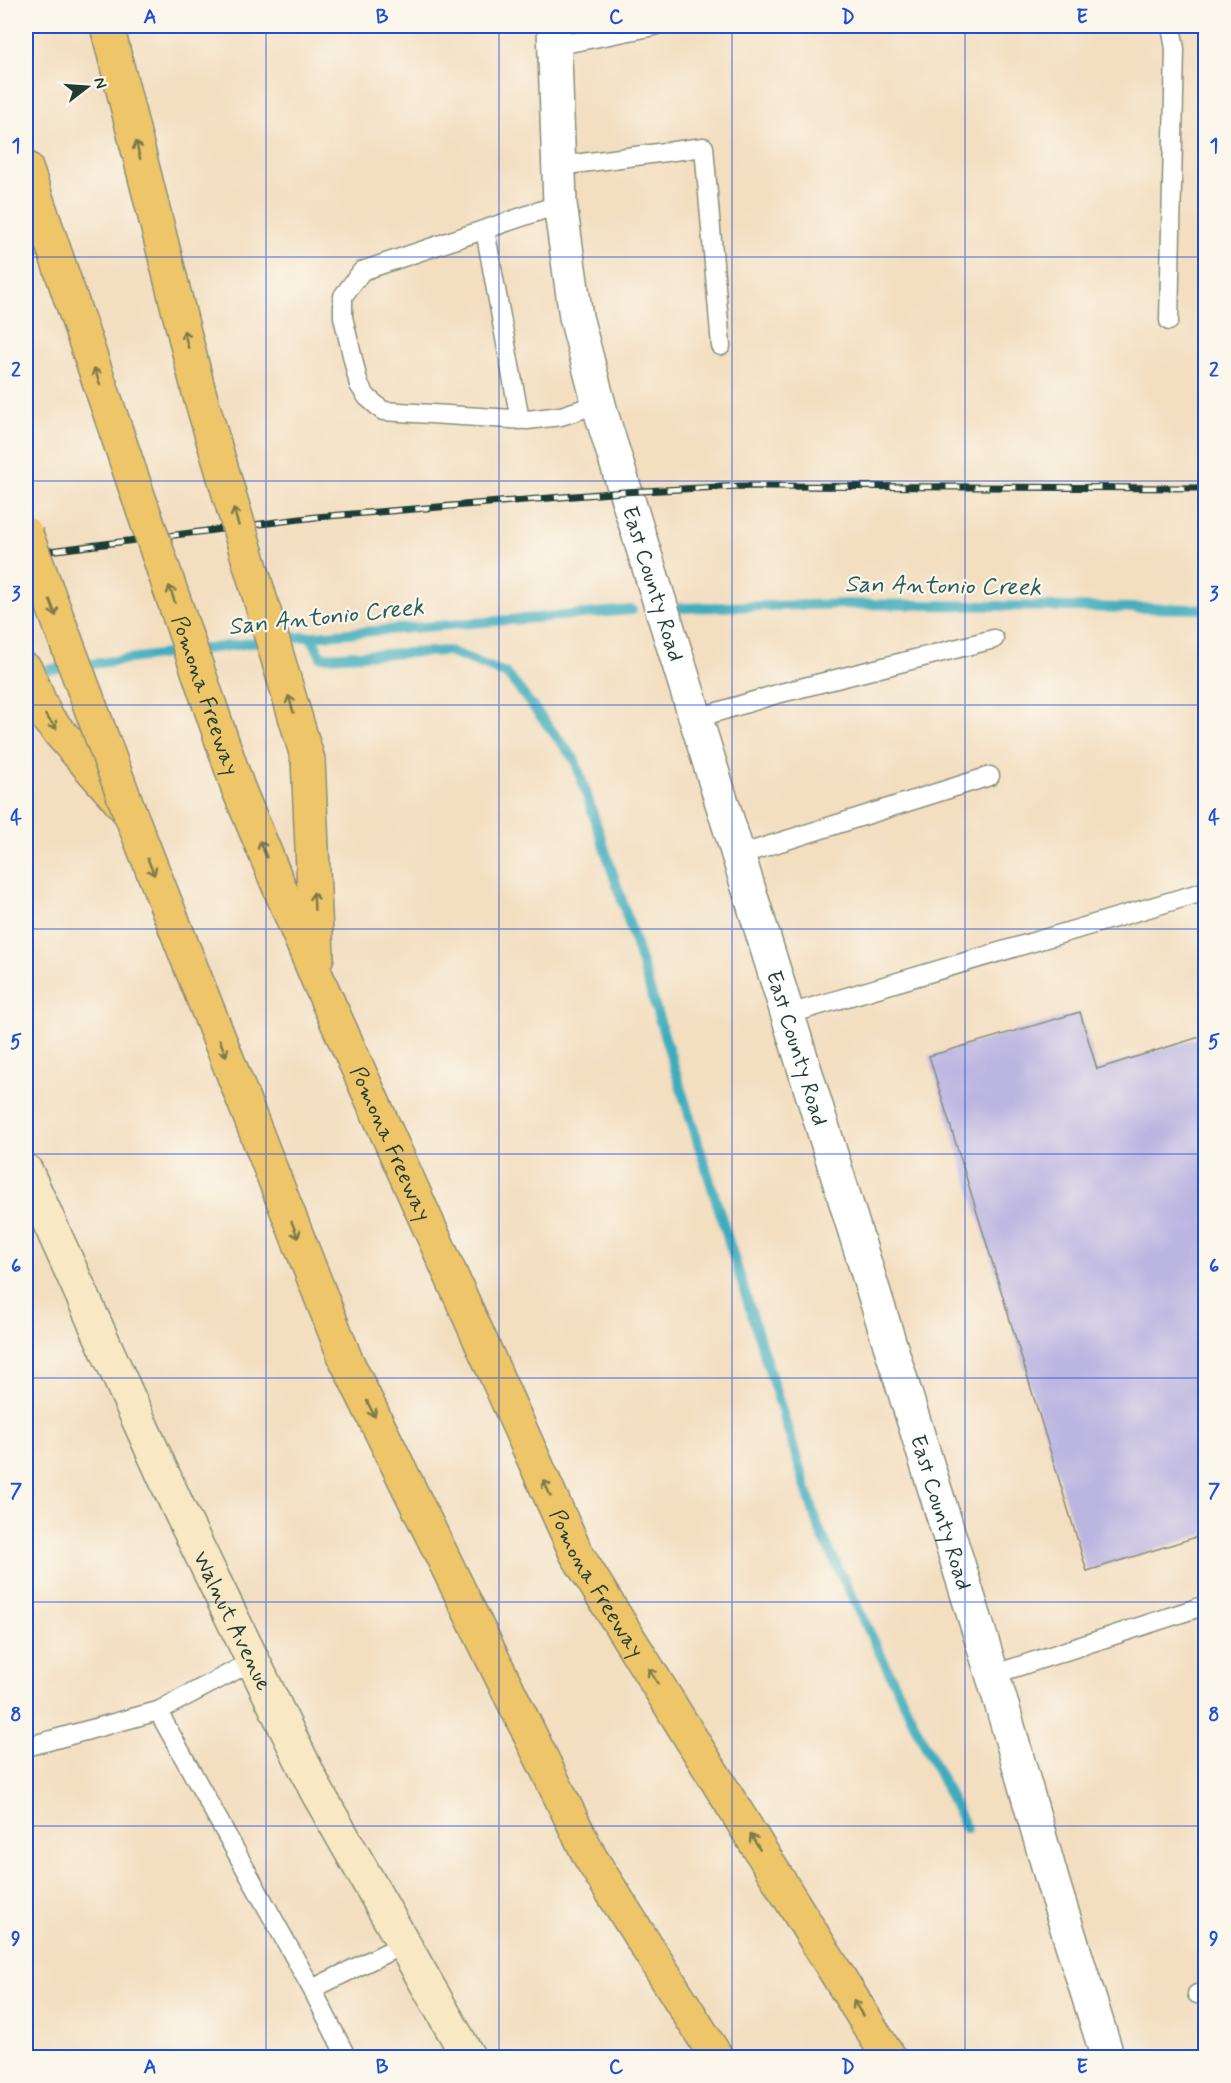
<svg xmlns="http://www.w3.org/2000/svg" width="1231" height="2083" viewBox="0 0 1231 2083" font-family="Mynerve,sans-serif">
<rect width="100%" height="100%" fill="#fbf7ec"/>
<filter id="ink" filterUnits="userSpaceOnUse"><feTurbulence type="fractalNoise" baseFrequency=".0167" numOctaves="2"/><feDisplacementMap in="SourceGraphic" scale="12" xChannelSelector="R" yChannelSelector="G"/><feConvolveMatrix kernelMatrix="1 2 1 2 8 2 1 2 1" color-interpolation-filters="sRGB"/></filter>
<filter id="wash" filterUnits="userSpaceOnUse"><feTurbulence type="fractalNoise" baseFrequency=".008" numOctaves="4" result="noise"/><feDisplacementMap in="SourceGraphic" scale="24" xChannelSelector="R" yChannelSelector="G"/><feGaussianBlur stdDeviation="1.35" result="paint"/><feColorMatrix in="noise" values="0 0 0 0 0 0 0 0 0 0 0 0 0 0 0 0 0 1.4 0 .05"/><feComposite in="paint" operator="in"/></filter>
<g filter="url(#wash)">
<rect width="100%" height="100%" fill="#f3dec0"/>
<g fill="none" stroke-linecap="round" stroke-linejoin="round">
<path stroke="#3eacbc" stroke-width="10" d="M680,608L848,604L1206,609
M311,636L321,657L449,651L507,674L575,760L625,910L819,1529L966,1829
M30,672L289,638L632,610"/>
</g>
<g id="blocks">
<path fill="#bbb5e1" d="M1080,1012L1097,1069L1206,1035V1534L1087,1571L929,1056Z"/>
</g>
</g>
<g filter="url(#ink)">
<use href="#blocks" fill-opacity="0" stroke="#898e7a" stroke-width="1.5"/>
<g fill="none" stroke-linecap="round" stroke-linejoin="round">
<defs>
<path id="lane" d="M554,46L655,26
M559,166L704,147L721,346
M560,204L362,271L343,296V317L359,385L367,397L383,411L527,420L561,416L598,404
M485,230L520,420
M1169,321L1175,49L1171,26
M694,719L777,694L994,639
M736,856L990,776
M786,1015L1206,891
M992,1675L1206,1605
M158,1711L253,1661
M26,1747L158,1711L312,1989L404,1944
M312,1989L347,2058
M1197,1994L1206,1992"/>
<g id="street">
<path id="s1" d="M554,26L560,204L576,317L602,416L1003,1709L1055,1890L1108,2058"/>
</g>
<g id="secondary">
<path id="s2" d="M26,1171L177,1505L316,1790L469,2058"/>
</g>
<g id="highway">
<path d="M107,26L200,396"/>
<path d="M26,168L116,431"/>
<path d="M26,670L46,717L130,813L346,1360L590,1857L717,2058"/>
<path d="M308,760L317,957"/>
<path id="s3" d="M238,788L318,980L576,1553L889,2058"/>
</g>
</defs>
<use href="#lane" stroke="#898e7a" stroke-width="21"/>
<use href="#street" stroke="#898e7a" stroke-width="36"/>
<use href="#secondary" stroke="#898e7a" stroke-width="36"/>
<use href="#highway" stroke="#898e7a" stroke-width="36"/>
<use href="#lane" stroke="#fff" stroke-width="18"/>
<use href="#street" stroke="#fff" stroke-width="33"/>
<use href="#secondary" stroke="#f8e8c3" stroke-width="33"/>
<use href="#highway" stroke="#eec569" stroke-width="33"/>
<defs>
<path id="rail" d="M26,554L316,517L623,492L740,486L1206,488"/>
</defs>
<use href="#rail" stroke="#1f3d34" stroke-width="7"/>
<use href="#rail" stroke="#fbf7ec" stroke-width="4.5" stroke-dasharray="14" stroke-linecap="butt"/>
<defs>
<g id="highway-bridge">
<path d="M200,396L308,760"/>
<path id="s4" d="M116,431L238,788"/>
<path d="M26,534L130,813"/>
</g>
</defs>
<use href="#highway-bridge" stroke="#898e7a" stroke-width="36" stroke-linecap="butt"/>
<use href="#highway-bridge" stroke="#eec569" stroke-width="33"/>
</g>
<defs><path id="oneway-shaft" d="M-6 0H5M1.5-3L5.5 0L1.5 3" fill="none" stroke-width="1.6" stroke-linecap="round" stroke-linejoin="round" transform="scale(1.5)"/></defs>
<g stroke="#7c7a4c">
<use href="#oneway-shaft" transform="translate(138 150) rotate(-104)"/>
<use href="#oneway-shaft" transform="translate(186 339) rotate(-104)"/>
<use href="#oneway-shaft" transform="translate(97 376) rotate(-109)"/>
<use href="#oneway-shaft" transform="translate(236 517) rotate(-107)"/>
<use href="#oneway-shaft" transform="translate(172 594) rotate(-109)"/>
<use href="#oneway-shaft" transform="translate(53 608) rotate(69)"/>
<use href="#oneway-shaft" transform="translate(291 704) rotate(-107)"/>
<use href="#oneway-shaft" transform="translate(51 722) rotate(51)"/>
<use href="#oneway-shaft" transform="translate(263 849) rotate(-113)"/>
<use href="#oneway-shaft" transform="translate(151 867) rotate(68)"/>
<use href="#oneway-shaft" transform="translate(314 901) rotate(-93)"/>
<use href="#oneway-shaft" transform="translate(223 1048) rotate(68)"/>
<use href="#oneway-shaft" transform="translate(295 1230) rotate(68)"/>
<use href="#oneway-shaft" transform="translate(371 1409) rotate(64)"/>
<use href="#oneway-shaft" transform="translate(547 1488) rotate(-114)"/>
<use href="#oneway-shaft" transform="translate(653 1676) rotate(-122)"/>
<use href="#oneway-shaft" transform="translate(755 1842) rotate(-122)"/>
<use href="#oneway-shaft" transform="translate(858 2008) rotate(-122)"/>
</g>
</g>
<path fill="none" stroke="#1d4ed8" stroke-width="1.5" stroke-opacity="0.55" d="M266,26V2058M499,26V2058M732,26V2058M965,26V2058M26,257H1206M26,481H1206M26,705H1206M26,929H1206M26,1154H1206M26,1378H1206M26,1602H1206M26,1826H1206"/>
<g text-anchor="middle" stroke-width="4.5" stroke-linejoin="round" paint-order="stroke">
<g font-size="22" fill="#1f3d34" stroke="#fbf7ec">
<text dy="8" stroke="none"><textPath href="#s1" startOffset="570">East County Road</textPath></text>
<text dy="8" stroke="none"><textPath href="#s4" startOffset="279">Pomona Freeway</textPath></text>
<text dy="8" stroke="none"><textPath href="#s1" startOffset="1056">East County Road</textPath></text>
<text dy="8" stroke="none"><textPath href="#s3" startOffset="387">Pomona Freeway</textPath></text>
<text dy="8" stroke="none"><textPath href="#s1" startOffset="1542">East County Road</textPath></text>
<text dy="8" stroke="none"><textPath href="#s3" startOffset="873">Pomona Freeway</textPath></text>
<text dy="8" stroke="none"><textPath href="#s2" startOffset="495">Walnut Avenue</textPath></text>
</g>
<g font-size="24" font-style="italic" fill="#285e5d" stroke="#fbf7ec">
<text transform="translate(943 585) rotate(1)" y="8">San Antonio Creek</text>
<text transform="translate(326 616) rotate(-6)" y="8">San Antonio Creek</text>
</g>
</g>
<rect width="1231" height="2083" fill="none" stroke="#fbf7ec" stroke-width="66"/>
<g transform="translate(87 87) rotate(73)" stroke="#fbf7ec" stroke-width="4.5" paint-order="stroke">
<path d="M0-4.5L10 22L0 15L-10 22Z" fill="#1f3d34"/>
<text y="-9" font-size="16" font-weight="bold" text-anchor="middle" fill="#1f3d34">N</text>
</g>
<rect x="33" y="33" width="1165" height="2017" fill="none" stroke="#1d4ed8" stroke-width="2"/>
<g font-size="20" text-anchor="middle" font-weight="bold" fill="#1d4ed8">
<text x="150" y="23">A</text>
<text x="382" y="23">B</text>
<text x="616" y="23">C</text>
<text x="848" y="23">D</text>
<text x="1082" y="23">E</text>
<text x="16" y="152">1</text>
<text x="1214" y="152">1</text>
<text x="16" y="376">2</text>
<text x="1214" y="376">2</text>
<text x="16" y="600">3</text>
<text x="1214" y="600">3</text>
<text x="16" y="824">4</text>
<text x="1214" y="824">4</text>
<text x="16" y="1048">5</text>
<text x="1214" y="1048">5</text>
<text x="16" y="1272">6</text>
<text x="1214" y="1272">6</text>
<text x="16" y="1497">7</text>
<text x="1214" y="1497">7</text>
<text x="16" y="1721">8</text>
<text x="1214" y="1721">8</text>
<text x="16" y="1945">9</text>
<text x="1214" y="1945">9</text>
<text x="150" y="2073">A</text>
<text x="382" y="2073">B</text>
<text x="616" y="2073">C</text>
<text x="848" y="2073">D</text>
<text x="1082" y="2073">E</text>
</g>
</svg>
